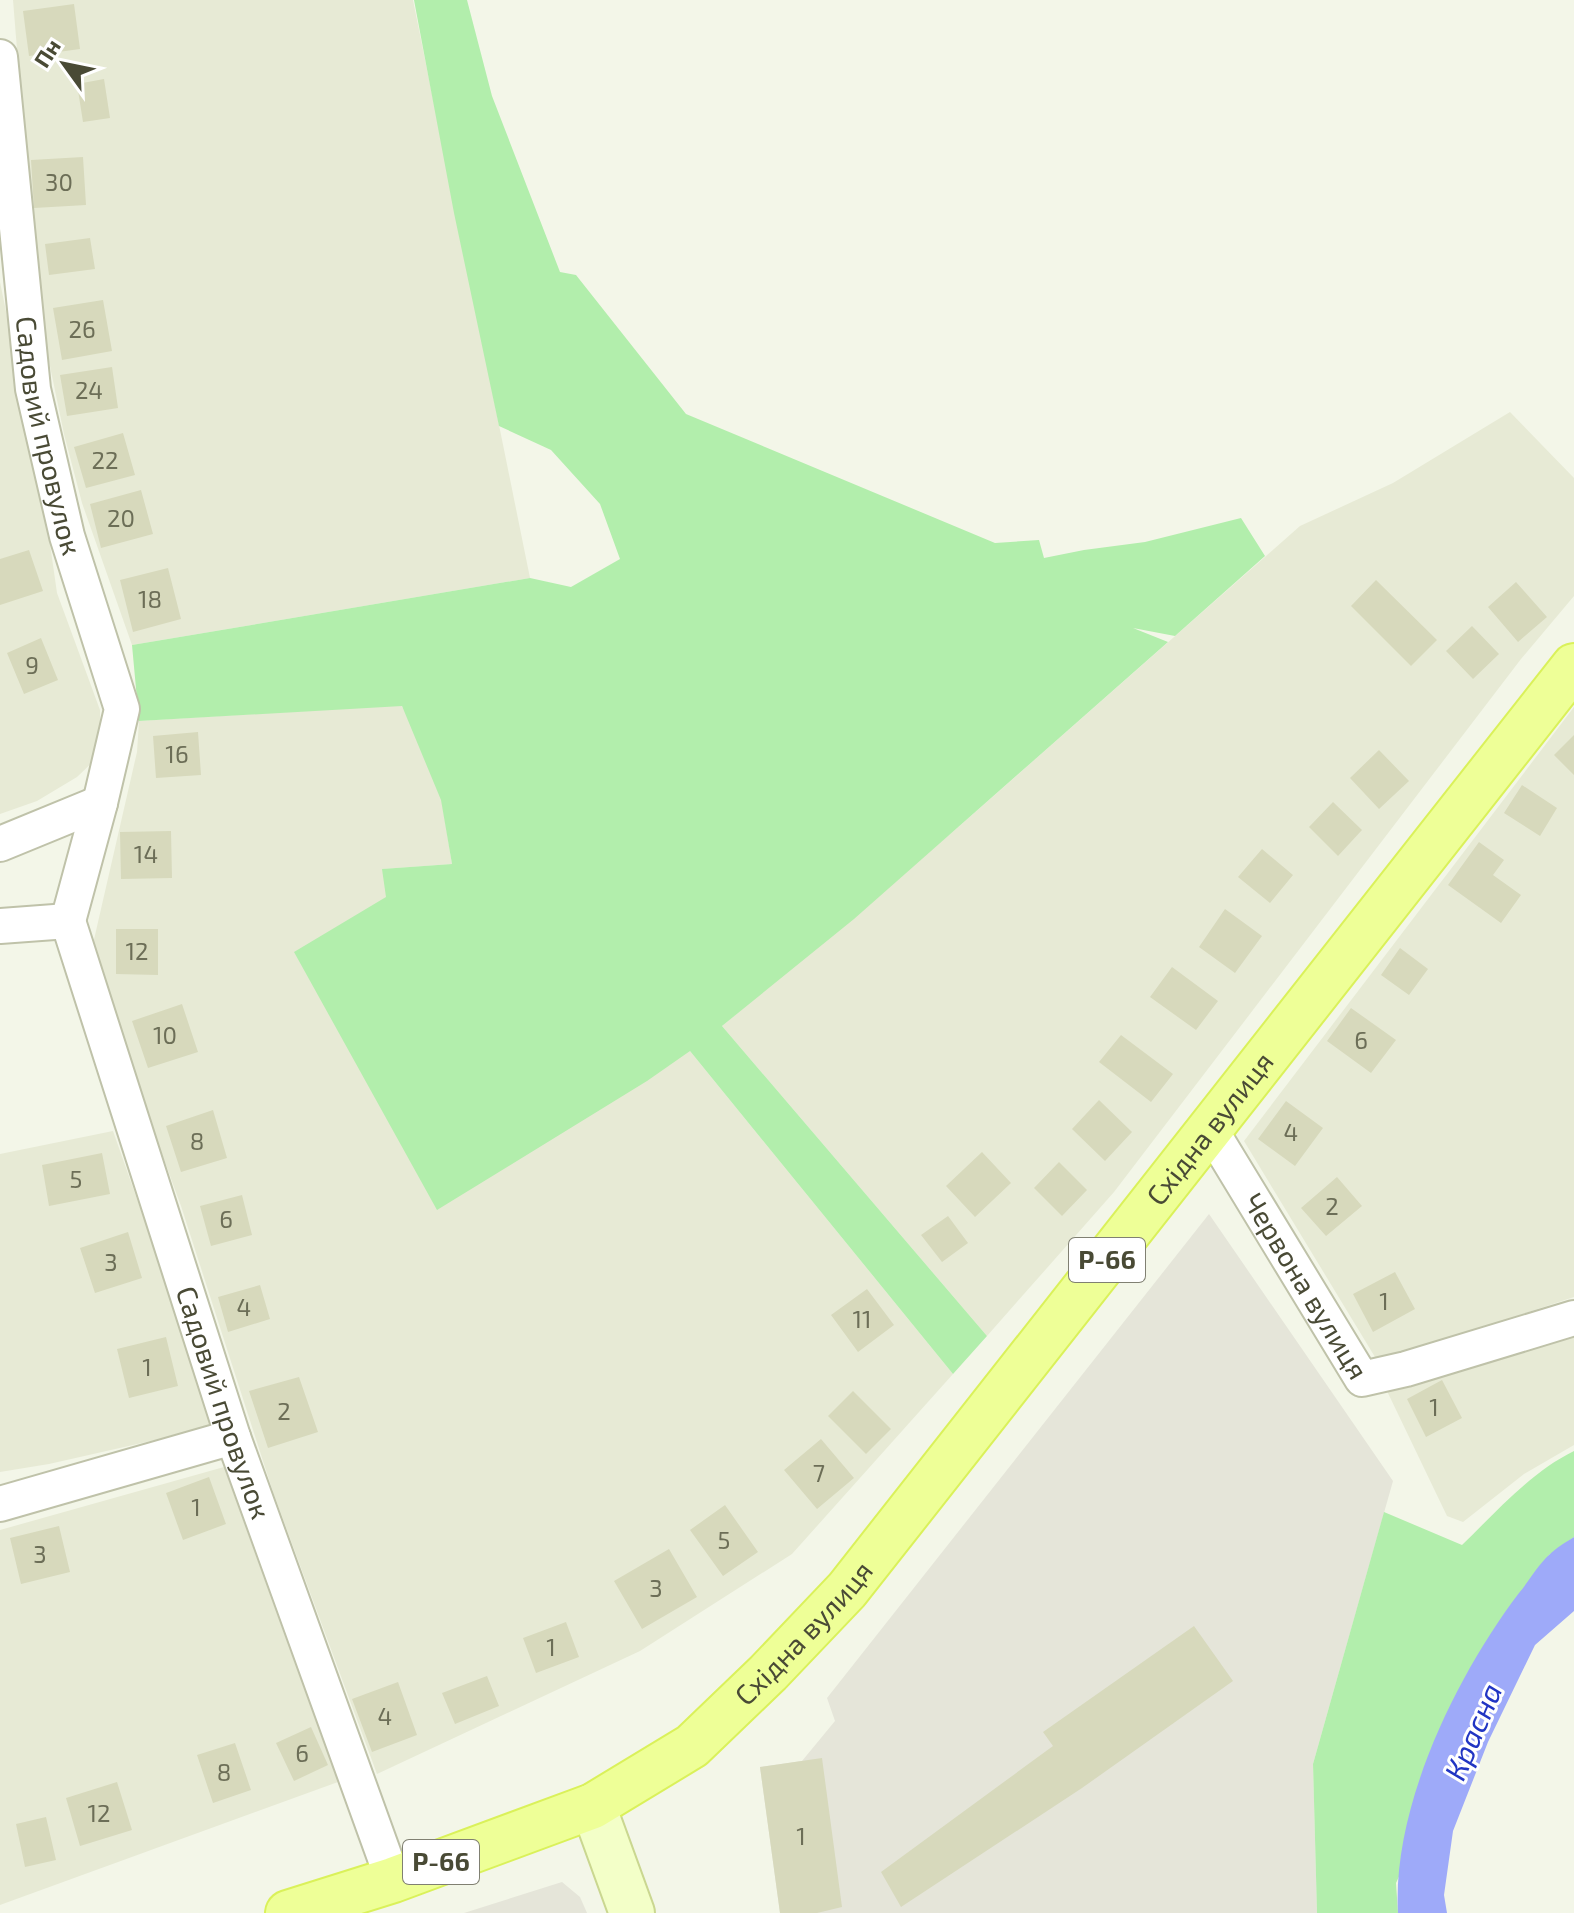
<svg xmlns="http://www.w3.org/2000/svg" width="1574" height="1913" viewBox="0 0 1574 1913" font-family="'Exo 2',sans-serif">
<rect width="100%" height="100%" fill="#f3f6e8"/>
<path fill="#e7ead5" d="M13,0H413L530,578L132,645L82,503L64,434L38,308Z
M0,282L42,488L57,593L100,710V755L77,777L37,801L0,814Z
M1510,412L1574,478V596L1521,659L1114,1192L987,1336L722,1026L956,829L1300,526L1393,483Z
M401,705L435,759L452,864L383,869L690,1051L953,1374L792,1554L640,1651L377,1774L273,1492L181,1206L90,957L137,752L139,721Z
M1574,707V1297L1378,1362L1244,1141Z
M113,1131L217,1426L49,1464L0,1472V1154Z
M1574,1332V1445L1524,1474L1463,1522L1447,1516L1386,1389Z
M224,1467L338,1782L0,1905V1530Z"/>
<path fill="#e5e5d9" d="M1209,1214L1393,1481L1313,1764L1317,1913H780L760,1767L802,1761L835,1721L827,1698Z
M562,1882L580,1897L587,1913H464Z"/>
<path fill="#b2eeac" d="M414,0H467L492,96L560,272L576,275L686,414L995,543L1039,540L1044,558L1084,550L1145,542L1241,518L1265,556L1175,636L1133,628L1168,642L854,919L722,1026L987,1336L953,1374L690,1051L647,1081L437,1210L294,952L386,897L382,869L452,864L441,800L402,706L139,721L132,645L530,578L571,587L620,559L600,504L551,450L499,426L454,213Z
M1574,1451V1537L1549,1555L1396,1883L1398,1913H1317L1313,1764L1384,1512L1462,1545C1496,1512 1531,1472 1574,1451Z"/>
<path fill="#9eaaf9" d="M1574,1537V1611L1535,1645L1488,1742L1453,1831L1444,1895L1447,1913H1398C1392,1807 1456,1676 1519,1593C1529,1581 1538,1565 1549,1555C1556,1548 1566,1542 1574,1537Z"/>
<path fill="#d7d9bc" d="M74,4L80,49L29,56L23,11Z
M104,79L110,118L83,122L77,84Z
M83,157L86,205L34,208L31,160Z
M90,238L95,269L49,275L45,244Z
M103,300L112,351L62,360L53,308Z
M112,367L118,408L67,416L60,375Z
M123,433L135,475L86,488L74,447Z
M141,490L153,534L101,548L90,504Z
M29,550L43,591L0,605V559Z
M168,568L181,619L133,632L120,580Z
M1376,580L1437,640L1411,666L1351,606Z
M1516,582L1547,617L1518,642L1488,607Z
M1472,626L1499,654L1473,679L1446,651Z
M41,638L58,680L24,694L7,653Z
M198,732L201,775L156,778L153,736Z
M1574,735V775L1554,755Z
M1379,750L1409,781L1379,809L1350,778Z
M1522,785L1557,808L1540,836L1504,813Z
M1333,802L1362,830L1338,856L1309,827Z
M171,831L172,878L121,879L120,832Z
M1479,842L1504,860L1493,875L1521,895L1501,923L1448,885Z
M1262,849L1293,875L1270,903L1238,877Z
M1225,909L1262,936L1235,973L1199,947Z
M116,929H158V975L116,974Z
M1400,948L1428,969L1409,995L1381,975Z
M1172,967L1218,1001L1196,1030L1150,997Z
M182,1004L198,1052L148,1068L132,1021Z
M1351,1008L1396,1040L1371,1073L1327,1041Z
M1121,1035L1173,1074L1151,1102L1099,1062Z
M1099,1100L1132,1132L1105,1161L1072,1129Z
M1286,1101L1323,1128L1295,1166L1258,1139Z
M213,1110L227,1158L181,1172L166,1126Z
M982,1152L1011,1183L975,1217L946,1186Z
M102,1153L110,1194L49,1206L42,1165Z
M1059,1162L1087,1190L1062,1216L1034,1188Z
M1337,1177L1362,1206L1326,1236L1301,1208Z
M242,1195L252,1235L211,1246L200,1206Z
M948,1216L968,1243L942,1262L921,1235Z
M128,1232L142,1278L95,1293L80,1248Z
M1395,1272L1415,1309L1373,1332L1353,1294Z
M260,1285L270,1319L228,1332L218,1297Z
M867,1289L894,1325L858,1352L831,1315Z
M166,1337L178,1386L129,1398L117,1349Z
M299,1377L318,1432L268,1448L249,1391Z
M1442,1380L1462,1418L1426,1437L1407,1399Z
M853,1391L891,1429L866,1454L828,1416Z
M821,1439L854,1478L817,1509L784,1470Z
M209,1477L226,1524L183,1540L166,1493Z
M725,1505L758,1552L723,1576L690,1530Z
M59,1526L70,1572L21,1584L10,1538Z
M669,1549L697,1597L642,1629L614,1581Z
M566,1622L579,1657L536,1673L523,1638Z
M1194,1626L1233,1681L1082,1788L901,1907L881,1872L1053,1746L1043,1732Z
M487,1676L499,1706L455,1724L442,1693Z
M398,1682L417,1735L372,1752L352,1699Z
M311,1727L328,1765L294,1781L276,1743Z
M235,1743L251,1790L213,1803L197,1755Z
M822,1758L842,1907L817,1913H780L760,1767Z
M117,1782L132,1830L80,1846L66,1798Z
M46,1817L56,1860L25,1867L16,1824Z"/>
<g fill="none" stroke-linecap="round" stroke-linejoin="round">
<defs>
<g id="street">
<path id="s1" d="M0,57L33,389L67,536L122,709L100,803L68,921"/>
<path d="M0,844L100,803"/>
<path id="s2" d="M68,921L233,1437L393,1880"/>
<path d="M0,926L68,921"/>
<path id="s3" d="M1210,1129L1362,1379L1406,1369L1574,1318"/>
<path d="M0,1504L233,1437"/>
</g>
<path id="secondary" d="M593,1806L632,1913"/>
<g id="primary">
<path id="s4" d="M288,1913L393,1880L593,1806L692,1746L768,1673L847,1590L1574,666"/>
</g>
</defs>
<use href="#street" stroke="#bfc2a9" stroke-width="38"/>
<use href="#secondary" stroke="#cad790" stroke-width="48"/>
<use href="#primary" stroke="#daf15a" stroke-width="48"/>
<use href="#street" stroke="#fff" stroke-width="34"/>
<use href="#secondary" stroke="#f3ffc8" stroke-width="44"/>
<use href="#primary" stroke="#eeff97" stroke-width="44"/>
</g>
<g text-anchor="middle" stroke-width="6" stroke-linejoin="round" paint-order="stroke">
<g font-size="24" fill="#6c6e57">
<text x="59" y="191">30</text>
<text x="82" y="338">26</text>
<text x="89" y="399">24</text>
<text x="105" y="469">22</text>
<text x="121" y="527">20</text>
<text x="150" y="608">18</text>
<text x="32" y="674">9</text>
<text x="177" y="763">16</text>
<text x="146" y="863">14</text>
<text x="137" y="960">12</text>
<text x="165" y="1044">10</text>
<text x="1361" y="1049">6</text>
<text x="1291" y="1141">4</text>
<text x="197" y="1150">8</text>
<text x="76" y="1188">5</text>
<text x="1332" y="1215">2</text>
<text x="226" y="1228">6</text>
<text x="111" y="1271">3</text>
<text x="1384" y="1310">1</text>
<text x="244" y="1316">4</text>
<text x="862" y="1328">11</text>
<text x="147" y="1376">1</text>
<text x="1434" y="1416">1</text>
<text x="284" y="1420">2</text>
<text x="819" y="1482">7</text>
<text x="196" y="1516">1</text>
<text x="724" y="1549">5</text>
<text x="40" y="1563">3</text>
<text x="656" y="1597">3</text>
<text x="551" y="1656">1</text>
<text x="385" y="1725">4</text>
<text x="302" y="1762">6</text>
<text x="224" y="1781">8</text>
<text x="99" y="1822">12</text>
<text x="801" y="1845">1</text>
</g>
<g fill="#fff" stroke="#808072" stroke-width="2">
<rect x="1069" y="1238" width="76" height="44" rx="6"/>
<rect x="403" y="1840" width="76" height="44" rx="6"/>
</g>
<g font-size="26" font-weight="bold" fill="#494a35">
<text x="1107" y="1269">Р-66</text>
<text x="441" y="1871">Р-66</text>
</g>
<g font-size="28" fill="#494a35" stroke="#fff">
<text dy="10" stroke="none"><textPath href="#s1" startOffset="382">Садовий провулок</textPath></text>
<text dy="10" stroke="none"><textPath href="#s4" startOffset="1246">Східна вулиця</textPath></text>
<text dy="10" stroke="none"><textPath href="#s3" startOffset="184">Червона вулиця</textPath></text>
<text dy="10" stroke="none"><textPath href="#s2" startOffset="506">Садовий провулок</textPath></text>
<text dy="10" stroke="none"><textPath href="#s4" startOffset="598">Східна вулиця</textPath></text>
</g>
<g font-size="30" font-style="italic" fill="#2135c3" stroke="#fff">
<text transform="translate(1474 1732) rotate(-67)" y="10">Красна</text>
</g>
</g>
<g transform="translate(64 64) rotate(303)" stroke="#ffffff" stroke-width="6" paint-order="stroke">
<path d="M0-6L14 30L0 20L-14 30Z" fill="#494a35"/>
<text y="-12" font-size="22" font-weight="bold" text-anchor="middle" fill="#494a35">Пн</text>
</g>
</svg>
